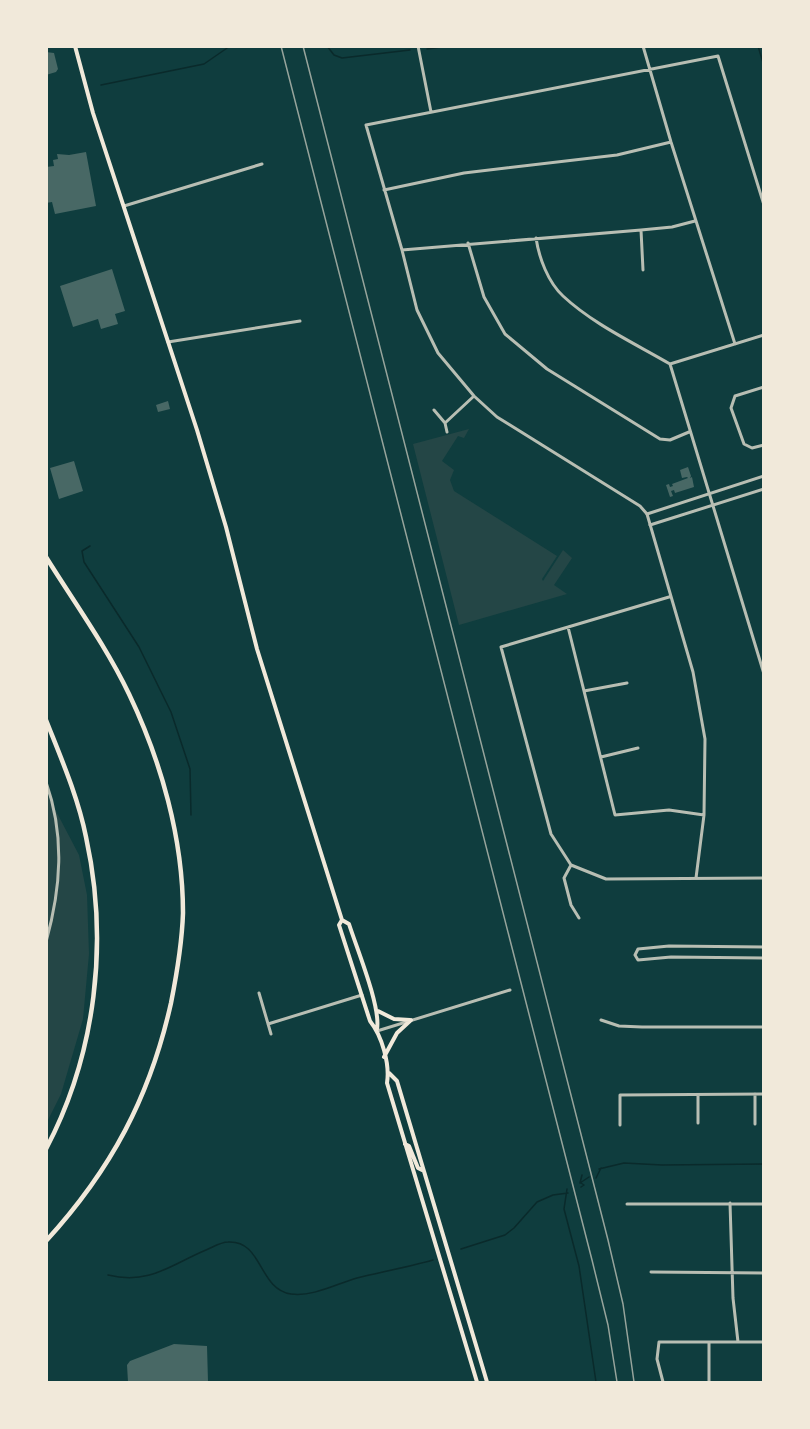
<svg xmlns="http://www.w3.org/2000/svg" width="810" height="1429" viewBox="0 0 810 1429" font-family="'Fira Sans',sans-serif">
<rect width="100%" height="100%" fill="#0f3d3e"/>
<path fill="#244646" d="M469,429L464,438L458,436L442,461L454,470L450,480L454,491L557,556L542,579L543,581L563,550L572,558L554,585L567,594L459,625L413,444Z
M46,792L79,855L87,895L89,954L83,1019L61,1094L47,1122Z"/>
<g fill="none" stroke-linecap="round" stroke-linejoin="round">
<path stroke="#0a2a2b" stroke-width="1.5" d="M327,46L334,55L342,58L410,50
M758,46L764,66
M427,49L450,46
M101,85L204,64L230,46
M90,546L82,551L84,562L139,647L171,712L190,769L191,815
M599,1169L624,1163L662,1165L764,1164
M596,1178L601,1168
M580,1183L589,1177
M580,1183L582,1175
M581,1183L584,1185L581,1187
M567,1189L564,1209L579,1266L596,1382
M461,1249L505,1235L514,1228L537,1202L553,1195L568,1193
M108,1275C150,1285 170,1265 206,1250C213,1247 221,1242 228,1242C263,1240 258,1289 291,1294C313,1297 336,1284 357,1278C382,1272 408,1267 433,1260"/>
</g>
<path fill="#486865" d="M46,52L54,53L58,69L56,72L46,75Z
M86,152L96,206L55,214L52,202L46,203V167L54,166L53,160L58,159L57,154L69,155Z
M112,269L125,311L115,314L118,324L101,329L98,319L73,327L60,286Z
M168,401L170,409L158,412L156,405Z
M74,461L83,491L59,499L50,468Z
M688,467L691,476L690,478L692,477L694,487L675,493L674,490L671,491L673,496L670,497L666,485L669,484L670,487L673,486L672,484L688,478L687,477L682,478L680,470Z
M174,1344L207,1346L208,1382H128L127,1365L130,1361Z"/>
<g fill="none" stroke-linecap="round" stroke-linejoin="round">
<path stroke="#b8beb3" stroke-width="3" d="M418,46L431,112
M643,46L671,142L735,344
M384,190L464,173L617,155L671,142
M124,206L262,164
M641,230L643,270
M536,238C539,258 548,282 563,296C593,324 634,343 670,364L764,674
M468,243L484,297L505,334L547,369L660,439L670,440L689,432
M402,250L641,230L672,227L695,221
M168,342L300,321
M670,364L764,335
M764,387L735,396L731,408L744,444L752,448L764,445
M434,410L445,423
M447,432L445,423L474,396
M568,627L615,815L669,810L704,815
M584,691L627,683
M601,757L638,748
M46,782C65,836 61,888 46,942
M571,865L551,834L501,647L669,597
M571,865L606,879L764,878
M571,865L564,878L571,905L579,918
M696,878L704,815L705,739L693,672L647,514L640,506L497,417L474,396L438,353L417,310L402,250L366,125L718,56L764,205
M259,993L271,1034
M601,1020L619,1026L642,1027H764
M268,1024L362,995
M698,1123V1095
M755,1124V1094
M620,1125V1095L764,1094
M730,1203L733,1298L738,1342
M627,1204H764
M651,1272L764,1273
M663,1382L657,1359L659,1342H764
M709,1382V1342"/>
<path stroke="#b8beb3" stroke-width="3" d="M647,514L764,476
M650,525L764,489
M764,947L669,946L638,949L635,955L638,960L671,957L764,958
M377,1031L510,990"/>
<path stroke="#f1e9da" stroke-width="4" d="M75,46L93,113L197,430L226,527L257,649L342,920L339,925L370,1021C382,1036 390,1064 387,1083L477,1382
M342,920L349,924C357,949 381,1007 377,1029
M378,1011L394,1019L410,1020
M384,1057L397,1033L411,1020
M389,1073L397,1081L487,1382
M405,1144L409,1146L418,1168L422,1170"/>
<path stroke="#f1e9da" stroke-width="4.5" d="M46,557C74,602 106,646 129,694C161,761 183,838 183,913C182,943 177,973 171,1003C150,1097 111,1170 46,1241
M46,720C61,758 78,797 86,837C109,942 96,1054 46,1149"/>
<path stroke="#97a49c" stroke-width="1.5" d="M281,46L592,1260L608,1325L617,1382
M303,46L608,1240L623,1304L634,1382"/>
</g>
<rect width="810" height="1429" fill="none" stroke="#f1e9da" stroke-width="96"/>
</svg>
